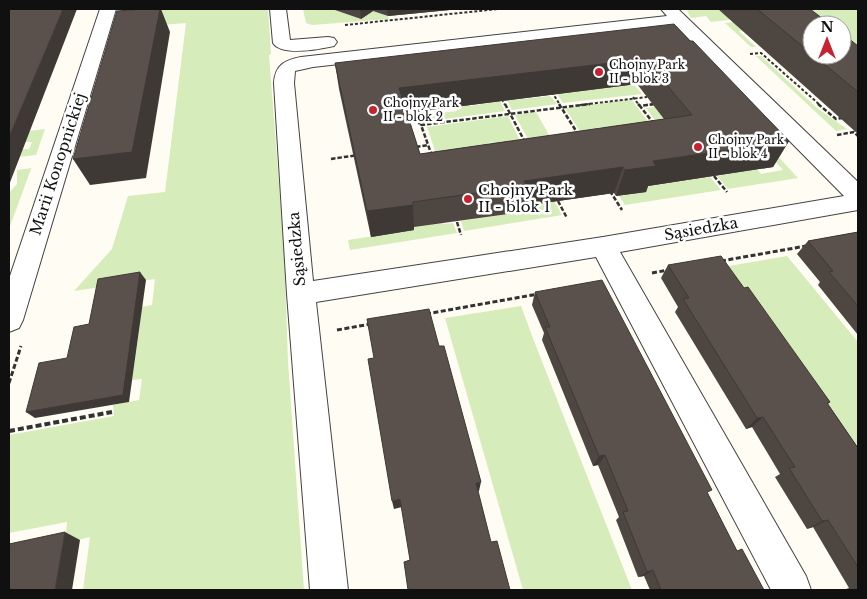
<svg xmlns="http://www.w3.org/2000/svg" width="867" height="599" viewBox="0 0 867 599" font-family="'Libre Baskerville',serif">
<rect width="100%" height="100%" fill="#fffcf4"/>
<path fill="#d6ecbb" d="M118,9H268L271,54L269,55L284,248L288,362L304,590H83L90,537L65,543L67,522L9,533V435L114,416L113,405L139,400L142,379L132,380L140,325L99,314L152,305L155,279L74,291L112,249L128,196L165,192L186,23L111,29Z
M303,9H332L361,19L373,11L388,16L389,19L312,25L306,23Z
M692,9H752L761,16L711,22L706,16L691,18L687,11Z
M766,9H858V72L842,55V25H812L739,31L756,47H751L725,23L789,15Z
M756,56H761L817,108L847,129L836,131Z
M487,61L513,100L550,96L557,104L512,110Z
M491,84L505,111L423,122L413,114L412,109L422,111L423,115L457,111L455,104L468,102L470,106L495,102Z
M634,85L642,94L563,103L555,91Z
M723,97L798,178L728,189L717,176L757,169L761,174L783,170L766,152L668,125L663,131L646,108Z
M631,99L652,127L606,133L602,127L596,128L601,134L583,136L565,108Z
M536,112L552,140L530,143L515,115Z
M508,116L522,145L496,149L492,142L488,143L491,150L437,157L427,127Z
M45,129L36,155L9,158V150L29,149L32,142H25L29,131Z
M32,168L31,169L9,229V193L17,184V170Z
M710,177L721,190L625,205L619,196L645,192L643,187Z
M554,201L562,215L464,231L461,221L521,212L519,207Z
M442,219L443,224L453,223L457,233L350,250L348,240L414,230L413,223Z
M787,256L858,342V457L723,267Z
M521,306L534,341L632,590H523L445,318Z"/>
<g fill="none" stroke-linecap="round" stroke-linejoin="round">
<defs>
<path id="minor" d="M100,9H116L23,320L19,328L9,332V279Z
M270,9H286L290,40L328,37L334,38L337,42L334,46C320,49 282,57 273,43Z
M661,9H678L858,182V210L620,252L806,576L811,590H771L596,257L316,302L348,590H310L287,294L274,83C275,65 285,60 301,57L667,16ZM676,26L844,196L603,237L313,281L294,83L295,71L313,67Z"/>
</defs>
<use href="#minor" stroke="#434343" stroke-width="2"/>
<path stroke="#323232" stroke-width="2" stroke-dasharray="3 2" stroke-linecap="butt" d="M345,25L498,9
M750,54L761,53L820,105
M552,92L560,105
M633,97L639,105
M502,99L505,105
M580,105L647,97
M645,105L655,104"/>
<path stroke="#323232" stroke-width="2.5" stroke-dasharray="4.5 2" stroke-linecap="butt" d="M505,104L525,142
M559,104L578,134
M638,104L640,106
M818,104L836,119L842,118
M408,111L421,125
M654,124L640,106L655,104
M837,135L854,132L858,136
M416,147L428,145
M432,156L421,125L590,104
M331,159L358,155
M714,176L727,192
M610,191L622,210
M558,201L567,218
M457,222L461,235"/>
<path stroke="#323232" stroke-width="3" stroke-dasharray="5 2.5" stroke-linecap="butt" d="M721,261L806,246
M652,273L668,270
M426,314L538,294
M337,330L371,324
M9,383L21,346"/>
<path stroke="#323232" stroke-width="4" stroke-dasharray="6 3" stroke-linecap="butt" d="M9,431L112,412"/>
<use href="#minor" fill="#fff" fill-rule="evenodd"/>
</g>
<path fill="#4d4641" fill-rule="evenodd" d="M332,9H460L388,16L373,11L361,19Z
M718,9H810L812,25V55H842L858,46V134Z
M690,41L789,141L773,167L648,186L646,192L616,196L614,193L523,206L522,212L414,227V230L371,237L339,89L335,63ZM637,84L664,119L420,154L407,113Z
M858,232V335L818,285L820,282L797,254L808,241Z
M668,265L744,288L830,402L828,404L858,448V590H843L849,588L813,527L807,529L775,477L780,474L752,427L746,429L675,312L678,307L661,278Z
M535,292L708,494L737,551L764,590H650L644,576L638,577L616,520L619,517L598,465L593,466L542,340L544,333L532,305Z"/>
<path fill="#3f3935" d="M63,9H77L9,185V137Z
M160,9H161L170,32L146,178L90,185L73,159Z
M360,9H372L373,11L361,19Z
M387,9H460L388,16Z
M645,59L637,84L400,114L399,88Z
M789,141L773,167L648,186L646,192L616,196L625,170L653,161Z
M623,167L614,193L523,206L526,186L524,181Z
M413,205L414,230L371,237L367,211Z
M140,272L146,280L129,402L35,418L26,412Z
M763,417L752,427L746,429L757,418Z
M605,455L598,465L593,466L599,456Z
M481,482L479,491L474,492L476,483Z
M400,499L402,507L394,509L392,501Z
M828,520L813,527L807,529L822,521Z
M65,532L80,540L72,590H55Z
M653,570L644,576L638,577L647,572Z"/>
<path fill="#5a514c" stroke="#3f3935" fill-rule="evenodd" d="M9,9H63L9,137Z
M145,9H160L132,152L73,159L117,11Z
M757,9H810L831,25H812V54Z
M674,24L690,41H693L789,141L653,161L656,166L625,170L623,167L524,181L526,186L413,202V205L367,211L335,63ZM645,59L692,115L420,154L399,88Z
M842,33L858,46V92L813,55H842Z
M858,232V306L829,272L833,271L808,241Z
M721,256L744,288L748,287L830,402L827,403L858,448V567L828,520L822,521L789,468L795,467L763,417L757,418L683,299L689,298L668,265Z
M140,272L123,395L26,412L39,363L67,358L74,327L89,324L98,279Z
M602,280L712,490L707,492L737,551L742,549L764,590H661L653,570L647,572L623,512L628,511L605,455L599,456L545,327H550L535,292Z
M429,309L439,346H444L481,482L476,483L491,542L497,541L510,590H408L404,562L410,560L400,499L392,501L368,359L374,358L367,319Z
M65,532L55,590H9V544Z"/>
<g fill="#c7222f" stroke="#fff" stroke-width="2">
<circle cx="599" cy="72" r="5"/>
<circle cx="373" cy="110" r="5"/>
<circle cx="698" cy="147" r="5"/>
<circle cx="468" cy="199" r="5"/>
</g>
<g text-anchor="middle" stroke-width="5" stroke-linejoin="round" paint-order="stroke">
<g font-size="12" fill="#101010" stroke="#fff" text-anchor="start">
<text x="609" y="69">Chojny Park<tspan x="609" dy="14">II - blok 3</tspan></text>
<text x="383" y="107">Chojny Park<tspan x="383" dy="14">II - blok 2</tspan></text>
<text x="708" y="144">Chojny Park<tspan x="708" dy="14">II - blok 4</tspan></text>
</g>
<g font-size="15" fill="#101010" stroke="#fff">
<text transform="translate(58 164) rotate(-72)" y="5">Marii Konopnickiej</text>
<text transform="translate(701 229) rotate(-10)" y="5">Sąsiedzka</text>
<text transform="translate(297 249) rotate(-95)" y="5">Sąsiedzka</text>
</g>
<g font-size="15" fill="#101010" stroke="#fff" text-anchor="start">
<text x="478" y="195">Chojny Park<tspan x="478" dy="17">II - blok 1</tspan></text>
</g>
</g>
<rect width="867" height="599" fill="none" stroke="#101010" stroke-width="20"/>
<g transform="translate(827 40)"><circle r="24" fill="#ffffff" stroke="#9f9f9f"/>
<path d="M0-4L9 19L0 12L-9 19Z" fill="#c7222f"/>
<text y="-8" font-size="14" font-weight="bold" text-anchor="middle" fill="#101010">N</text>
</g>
</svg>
